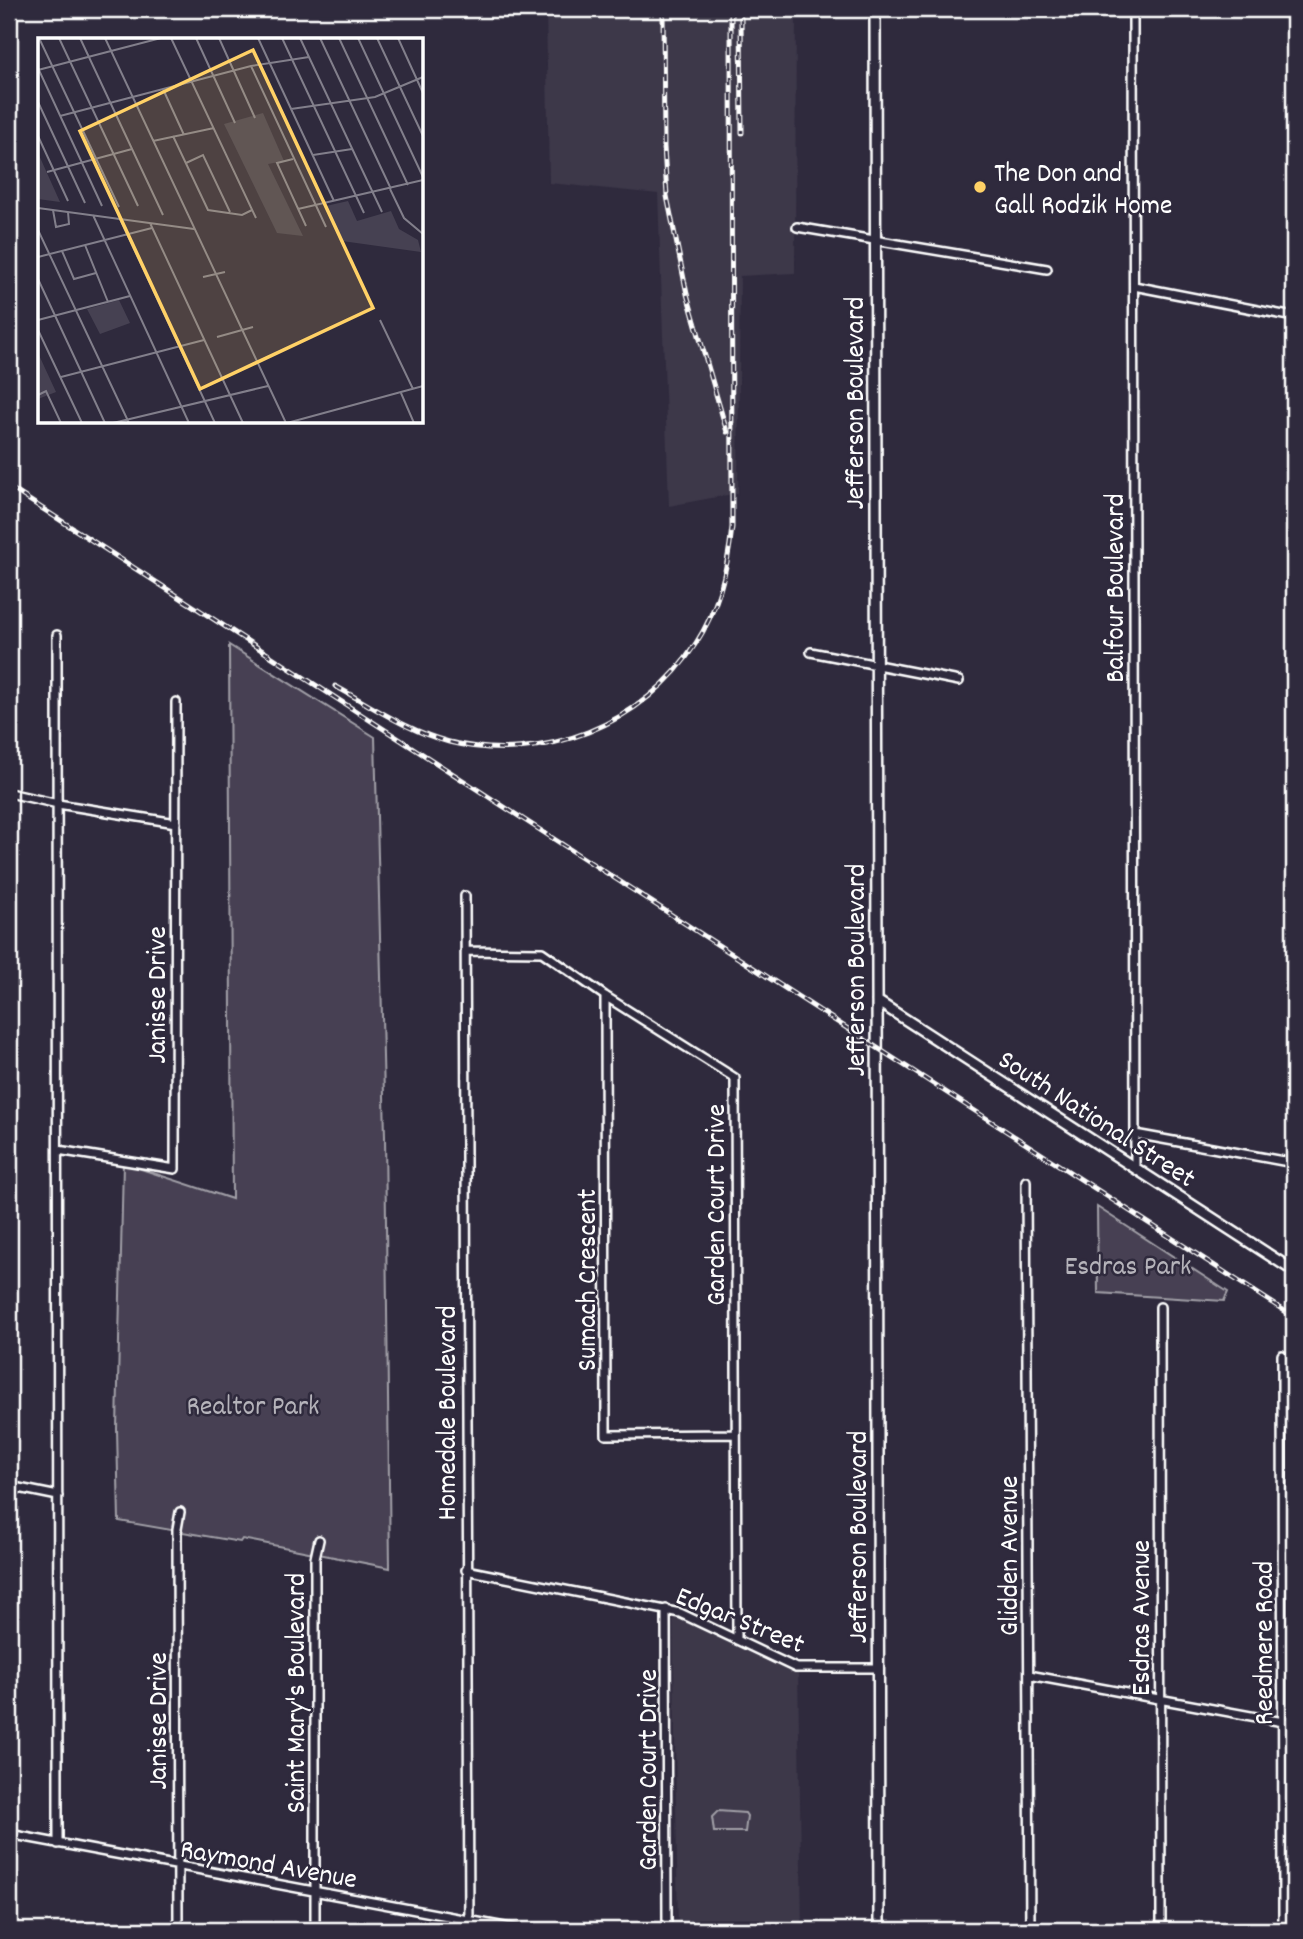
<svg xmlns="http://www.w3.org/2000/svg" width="1303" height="1939" viewBox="0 0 1303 1939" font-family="Dekko,sans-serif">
<rect width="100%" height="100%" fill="#2f2a3d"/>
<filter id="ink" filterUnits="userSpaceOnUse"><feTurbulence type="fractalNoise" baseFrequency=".0143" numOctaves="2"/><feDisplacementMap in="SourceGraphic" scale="14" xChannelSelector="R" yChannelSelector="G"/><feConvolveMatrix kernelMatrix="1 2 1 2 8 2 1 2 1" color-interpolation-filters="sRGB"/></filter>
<g filter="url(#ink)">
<path fill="#3c3749" d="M546,9H796L795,273L740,276L738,493L669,506L658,194L549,183Z
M673,1611L798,1666L802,1930H678Z"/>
<path fill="#464152" stroke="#a2a0a8" stroke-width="2" d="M229,645L375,737L385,1136L390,1568L242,1539L240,1542L119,1521L117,1429L123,1163L232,1199Z
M1097,1207L1228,1292L1224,1301L1098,1293Z
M718,1811L745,1813L747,1816L745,1832H714L712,1817Z"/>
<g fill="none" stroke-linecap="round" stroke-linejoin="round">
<defs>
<path id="minor" d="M1133,9L1135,1167
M797,227L1047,269
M1134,286L1294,317
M57,635L58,1844
M811,652L959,681
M9,793L58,804L176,823
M465,896L469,1930
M466,951L542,952L605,996L735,1078L737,1639
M605,996L606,1435L735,1434
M1135,1134L1294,1163
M58,1150L175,1169L176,702
M1026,1181L1030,1930
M1160,1307L1161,1930
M1282,1355L1283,1930
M9,1486L58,1496
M466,1570L680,1613L796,1668H879
M666,1609L667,1930
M1029,1675L1294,1724
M9,1834L522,1930
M178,1930L177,1529L180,1512
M315,1930V1558L319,1540"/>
<path id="tertiary" d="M875,9L879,1930
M877,1001L1294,1271"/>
</defs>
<use href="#minor" stroke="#fff" stroke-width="12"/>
<use href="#tertiary" stroke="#fff" stroke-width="14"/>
<use href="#minor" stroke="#2f2a3d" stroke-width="7"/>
<use href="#tertiary" stroke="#2f2a3d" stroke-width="9"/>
<defs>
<path id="rail" d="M663,9L664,147L667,196L687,294L727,432
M741,18L742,133
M9,487L1294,1317
M335,686C372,706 407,731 449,742C542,765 645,725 696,643C719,608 728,568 732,527L731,9"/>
</defs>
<use href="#rail" stroke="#fff" stroke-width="5"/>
<use href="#rail" stroke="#2f2a3d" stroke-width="2.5" stroke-dasharray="8" stroke-linecap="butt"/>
</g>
</g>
<circle fill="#ffd166" stroke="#2f2a3d" stroke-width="2.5" cx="980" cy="187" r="7"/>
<g text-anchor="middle" stroke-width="5" stroke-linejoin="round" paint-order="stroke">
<g font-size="28" fill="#fff" stroke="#2f2a3d" text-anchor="start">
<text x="994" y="181">The Don and<tspan x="994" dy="32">Gall Rodzik Home</tspan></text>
</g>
<g font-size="28" fill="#fff" stroke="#2f2a3d">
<text transform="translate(853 403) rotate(-90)" y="10">Jefferson Boulevard</text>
<text transform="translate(1113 588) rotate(-90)" y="10">Balfour Boulevard</text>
<text transform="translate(854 970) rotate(-90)" y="10">Jefferson Boulevard</text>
<text transform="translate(155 995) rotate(-90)" y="10">Janisse Drive</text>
<text transform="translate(1098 1117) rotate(33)" y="10">South National Street</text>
<text transform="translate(714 1205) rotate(-90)" y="10">Garden Court Drive</text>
<text transform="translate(585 1280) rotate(-90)" y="10">Sumach Crescent</text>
<text transform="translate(445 1413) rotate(-90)" y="10">Homedale Boulevard</text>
<text transform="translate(856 1537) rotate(-90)" y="10">Jefferson Boulevard</text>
<text transform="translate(1007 1556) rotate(-90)" y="10">Glidden Avenue</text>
<text transform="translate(741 1618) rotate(22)" y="10">Edgar Street</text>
<text transform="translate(1139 1618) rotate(-90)" y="10">Esdras Avenue</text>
<text transform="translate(1262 1643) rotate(-90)" y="10">Reedmere Road</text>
<text transform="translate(294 1693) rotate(-90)" y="10">Saint Mary's Boulevard</text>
<text transform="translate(156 1721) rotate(-90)" y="10">Janisse Drive</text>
<text transform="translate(646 1770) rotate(-90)" y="10">Garden Court Drive</text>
<text transform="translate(269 1862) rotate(10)" y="10">Raymond Avenue</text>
</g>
<g font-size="28" fill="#b5b3ba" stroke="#2f2a3d">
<text x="1128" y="1274">Esdras Park</text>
<text x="253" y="1414">Realtor Park</text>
</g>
</g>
<g transform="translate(38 38)">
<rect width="385" height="385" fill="#2f2a3d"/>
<path d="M225,75L246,123L230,126L265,198L239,195L186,86ZM0,115L22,164L0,161ZM310,163L319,183L353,173L361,191L380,202L383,214L304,203L288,168ZM81,262L92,285L62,296L49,271ZM0,315L18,354L0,361Z" fill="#464152"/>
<path fill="none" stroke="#827f8b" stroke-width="2" d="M1,0L81,169M21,0L100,168M42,0L125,177M67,0L248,385M133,0L218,180M158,0L197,85M181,0L217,80M220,0L296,163M244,0L326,175M262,0L344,174M282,0L353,151M301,0L370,147M320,0L385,139M339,0L385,98M360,0L385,55M213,28L288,189M0,30L64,168M0,32L123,0M125,51L146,97M0,64L47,165M253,71L337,59L385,39M22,78L213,28L271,19M0,98L30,163M135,98L170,172L204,177L214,172M115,103L176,90M275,117L314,111M255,121L239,125L268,188M148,125L165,117L192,174M9,134L94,111M352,151L366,180L385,196M0,170L156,191M260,171L385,142M15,172L18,189L31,186L30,174M55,177L151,385M82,181L177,385M112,185L205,385M0,192L91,385M47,207L70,264M24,213L36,241L58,235M0,219L114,190M165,239L187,234M0,241L67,385M0,282L92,258M342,282L375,351M0,292L44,385M179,299L215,289M23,339L166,302M363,355L376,385M0,357L8,353L23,385M75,385L230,348M249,385L385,348"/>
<path fill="#ffd166" fill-opacity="0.15" stroke="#ffd166" stroke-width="3.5" d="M215,12L335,270L162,351L42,93Z"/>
<rect width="385" height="385" fill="none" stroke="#fff" stroke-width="3.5"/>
</g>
<rect width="1303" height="1939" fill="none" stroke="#2f2a3d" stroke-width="35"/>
<rect x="18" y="18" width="1268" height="1904" fill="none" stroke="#fff" stroke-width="2.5" filter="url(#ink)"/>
</svg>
